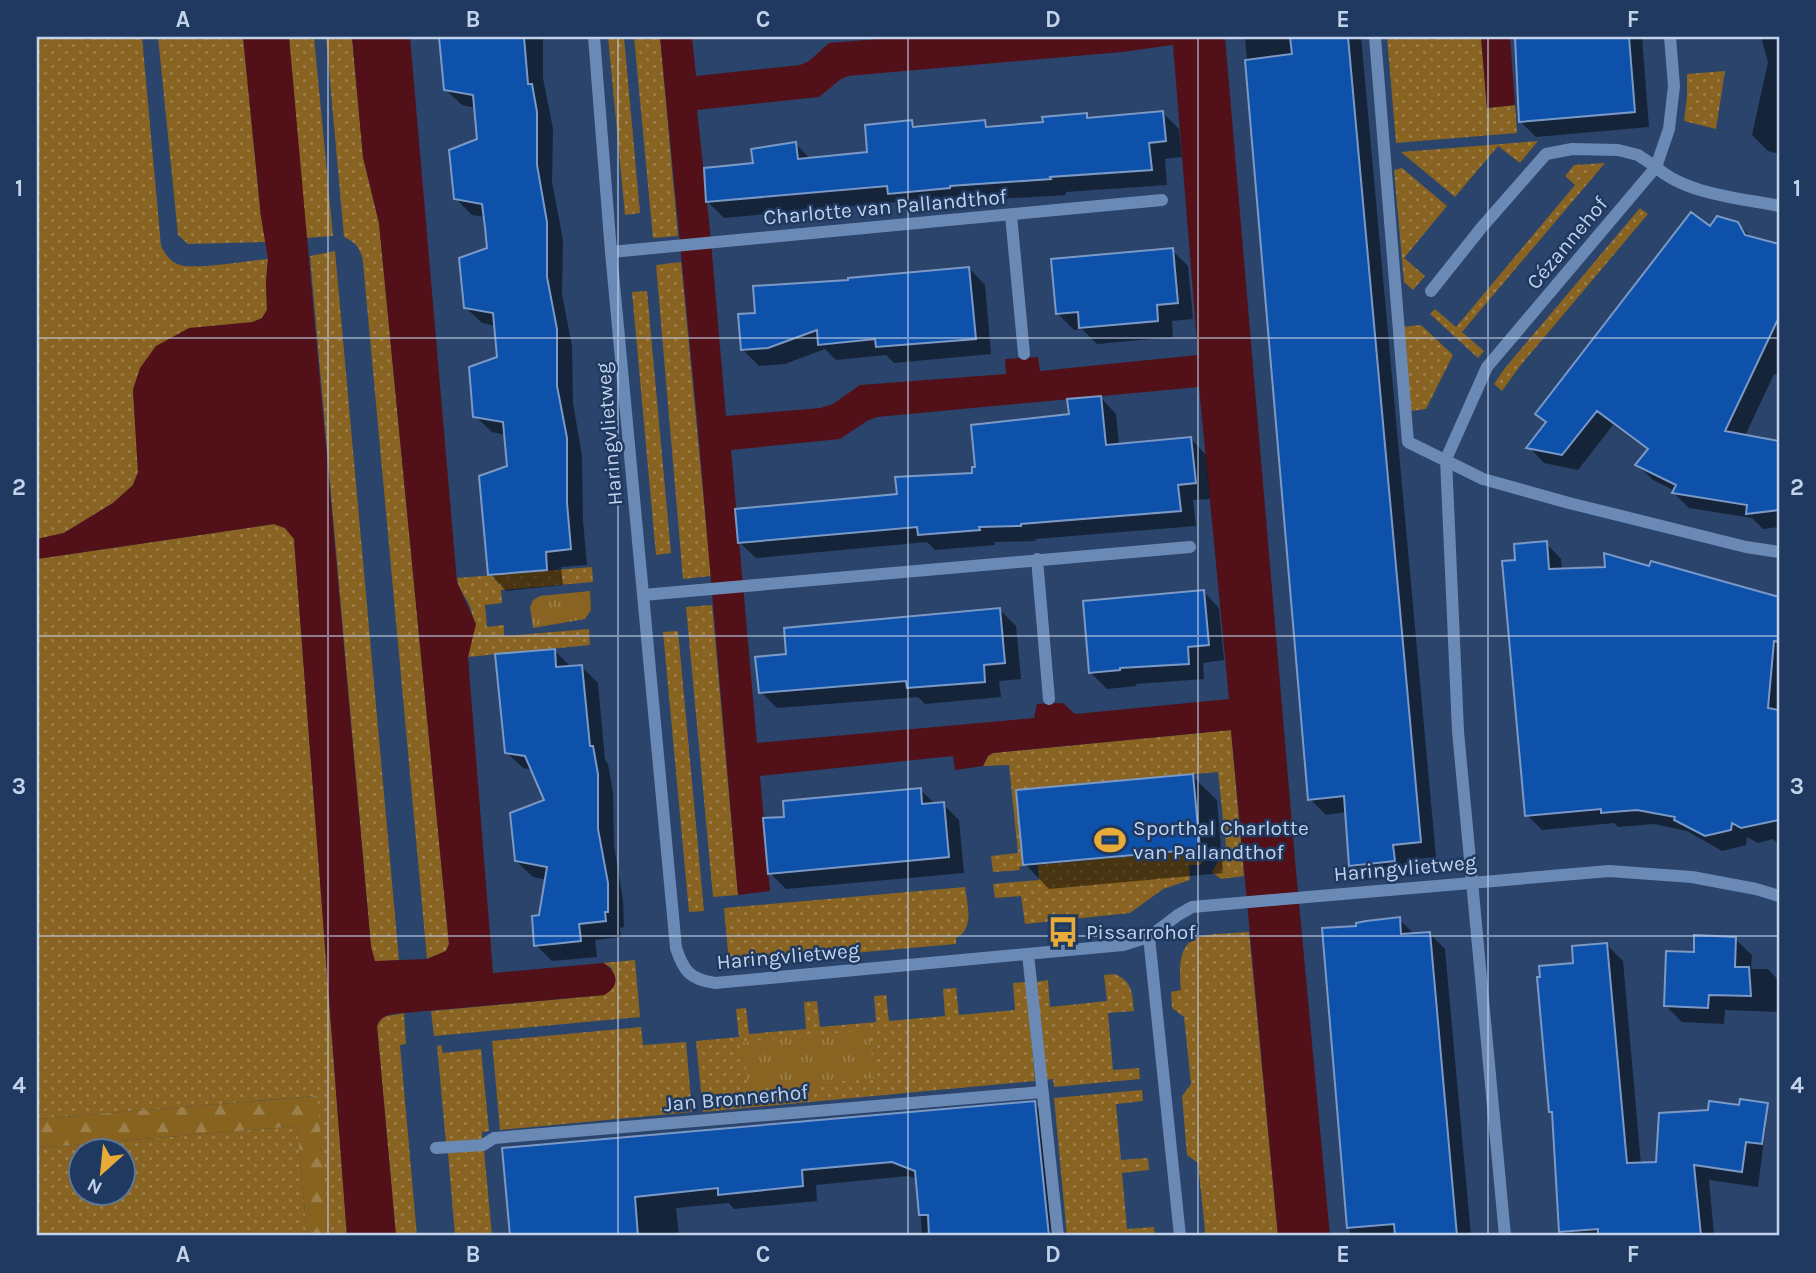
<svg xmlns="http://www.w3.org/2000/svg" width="1816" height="1273" viewBox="0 0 1816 1273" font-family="Karla,sans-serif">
<defs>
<pattern id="grass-dots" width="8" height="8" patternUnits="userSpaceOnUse" patternTransform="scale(1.75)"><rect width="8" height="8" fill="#886321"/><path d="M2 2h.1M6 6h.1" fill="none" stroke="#9c804c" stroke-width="1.8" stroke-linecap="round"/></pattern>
<pattern id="forest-firs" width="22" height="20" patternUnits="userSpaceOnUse" patternTransform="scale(1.75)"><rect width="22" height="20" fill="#88631f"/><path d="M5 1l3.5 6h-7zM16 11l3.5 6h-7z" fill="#9c804b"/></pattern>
<pattern id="park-tufts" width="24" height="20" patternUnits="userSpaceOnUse" patternTransform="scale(1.75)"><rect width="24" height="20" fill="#886321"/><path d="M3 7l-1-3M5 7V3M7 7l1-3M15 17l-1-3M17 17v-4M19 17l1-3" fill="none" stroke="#9c804c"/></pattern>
</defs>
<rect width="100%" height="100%" fill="#2a446b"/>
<path fill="url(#grass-dots)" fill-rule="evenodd" d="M37,37H142L161,246C166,256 173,265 185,266C207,268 245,261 268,259L266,281L267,310L262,318L140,368L133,390L138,472L133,485L113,503L64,533L37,539Z
M158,37H243L261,217L267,242L188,244L178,235Z
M289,37H314L333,236L306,238Z
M326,37H352L363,157L379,223L449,944L446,951L427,959L363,262C361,249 356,242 344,237Z
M608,37H624L640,213L625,215Z
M634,37H660L678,236L653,238Z
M1387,37H1481L1487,108L1515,105L1517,133L1396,143Z
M1725,71L1716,129L1684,121L1687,96V74Z
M1538,141L1520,163L1498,146L1455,197L1401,152Z
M1605,163L1462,332L1484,351L1478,358L1430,314L1435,309L1456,327L1575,185L1565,176L1574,165Z
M1402,168L1447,206L1404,258L1425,276L1413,290L1404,282L1394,170Z
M1640,208L1648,214L1520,366L1502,391L1494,384L1505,368Z
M335,251L399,960L375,962L371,947L310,256Z
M681,262L711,576L683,579L656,265Z
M647,291L671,553L656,555L632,292Z
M1421,325L1453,355L1426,409L1410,411L1402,327Z
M274,524L285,528L294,539L347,1236H330L316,1096L37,1119V559Z
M592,567L593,582L501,590L502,603L485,605L487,627L504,625V636L589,629L590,645L468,657C470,640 477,627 471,610C468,598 459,593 457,578Z
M712,605L738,895L713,897L686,607Z
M678,631L704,911L689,912L663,632Z
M1231,730L1244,876L1221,879L1212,872L1222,855V847L1226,846L1218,772L1016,790L1023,866L1019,867L1020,870L993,872L991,856L1018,853L1009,765L983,766L988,756L993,753Z
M1211,849L1200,865H1189L1190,880L1163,889L1130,913L1025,924L1021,896L995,898L993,884L1039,880L1038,865Z
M965,887C967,904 975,929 956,938V944L729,964L724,908Z
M1249,932L1278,1236H1200L1205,1231L1198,1163L1187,1155L1182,1096L1191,1084L1184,1017L1172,1008L1171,992L1181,990C1175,928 1199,936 1249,932Z
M635,960L640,1017L434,1036L431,1011L604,995L612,968L603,963Z
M1115,974C1133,982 1132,993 1134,1011L1108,1013L1113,1070L1139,1068L1140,1079L1054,1087L1053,1079L1045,1080L1036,982L1048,980L1050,1007L1107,1001L1104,975Z
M1026,982L1035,1081L703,1112L696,1041L739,1037L736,1009L746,1008L749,1034L806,1029L804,1002L817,1001L820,1027L876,1022L874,996L886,995L889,1021L945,1016L943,989L956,988L959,1015L1015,1010L1013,983Z
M404,1013L406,1044L400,1045L417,1236H396L377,1026L382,1017Z
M641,1027L643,1045L686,1042L692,1112L500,1130L492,1041Z
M441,1045L443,1053L481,1049L489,1131L482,1132V1139L446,1143L437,1046Z
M1142,1090L1143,1101L1116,1104L1121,1160L1148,1158L1149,1170L1122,1173L1127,1229L1154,1227L1155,1236H1067L1054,1098Z
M297,1126L307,1236H37V1148ZM80,1150H122V1192H80Z
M484,1150L492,1236H455L448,1153Z"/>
<path fill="url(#forest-firs)" d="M317,1096L330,1236H307L297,1126L37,1148V1119Z"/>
<path fill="url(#park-tufts)" d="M590,591L591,610L585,619L533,628L530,607L533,600L540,596Z
M869,1030L874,1078L748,1090L743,1042Z"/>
<path fill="#521119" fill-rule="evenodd" d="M243,37H289L371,947L375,961L427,959L446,951L449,944L379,223L363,157L352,37H410L457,582L476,624L468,657L493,973L603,963C618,972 621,986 604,995L404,1013C393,1014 381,1014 377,1026L396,1236H347L294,539L285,528L274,524L37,559V539L64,533L113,503L133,485L138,472L133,390L140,368L156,346L189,328L253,322L262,318L267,310L266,281L268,259L261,217Z
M660,37H692L696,76L800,65L809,61L829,43L904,37H1225L1296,871L1330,1236H1278L1231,730L993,753L988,756L983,766L955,770L953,756L760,776L770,891L738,895L698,429ZM1173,45L1198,355L1040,371L1038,357L1005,359L1006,374L860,385L833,404L820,408L726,416L710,230L697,110L819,97L841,79L848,76L1122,52ZM1199,387L1229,699L1075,714L1063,703L1037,704L1034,718L757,743L731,450L840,439L867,421L877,417Z
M1481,37H1510L1515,105L1487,108Z"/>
<path fill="#0007" d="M454,37H543V78L553,129L552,182L563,240L562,294L572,346L573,403L582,456L583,520L587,565L561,567L563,585L506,591L490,574L509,467L506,435L492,432L475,416L499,358L496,326L482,323L465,307L489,249L485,217L472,215L455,198L479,140L476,108L462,105L445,89L441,42Z
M1245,37H1361L1436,857L1408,860L1410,876L1366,880L1351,865L1347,812L1326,815L1310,799Z
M1515,37H1642L1649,127L1536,137L1521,122L1517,41Z
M1761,37H1779V154L1768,151L1752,135L1768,62Z
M1163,113L1179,129L1182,157L1165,159L1167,185L1066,192V195L965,201V204L906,209L898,202L724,218L708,202L755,165L796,144L811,160L869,154L912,122L918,128L985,122L991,129L1045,124L1086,114L1091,120Z
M1737,223L1752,238L1779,248V375L1774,374L1745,436L1771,466L1779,464V527L1763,529L1752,518L1689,508L1674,493L1675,491L1653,480L1638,465L1649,451L1613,425L1578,470L1544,463L1529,447L1547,424L1537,414L1710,228Z
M1172,250L1188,266L1193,319L1172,321L1173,337L1097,344L1082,329L1074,330L1058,314Z
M969,268L985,285L991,354L894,363L886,355L836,360L825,349L785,364L759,366L743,350L757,314L850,281Z
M1101,398L1116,414L1119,445L1191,439L1206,455L1210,499L1193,500L1196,526L1035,539L1036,541L994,542L995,545L935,550L927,542L756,558L740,543L974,475Z
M1546,543L1561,559L1562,570L1778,598L1779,591V845L1773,839L1758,843L1747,837L1746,845L1722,851L1687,831L1654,824L1618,827L1614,823L1542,830L1527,815L1517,562Z
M1203,591L1219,608L1224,660L1203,663L1204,679L1136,684V686L1107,689L1091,673Z
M1000,610L1016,626L1021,679L999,681L1001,697L925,704L918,697L777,708L761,692L788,656Z
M554,650L571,667L581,666L598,683L605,760L608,764L613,792L614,846L623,900L624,927L620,928L621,937L595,940L597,957L552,961L536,945L547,880L533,877L516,861L546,801L533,770L523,768L506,752Z
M1192,776L1217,800L1223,873L1049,889L1025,864Z
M920,789L935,804H943L959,820L964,873L786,889L770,873L786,818Z
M1399,919L1415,935L1429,933L1445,949L1471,1236H1350L1324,930L1358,927Z
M1735,939L1752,955L1751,969H1768L1779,981V1012L1725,1010L1724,1024L1682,1022L1665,1005L1695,954Z
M1607,945L1623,961L1641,1164H1658L1750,1108L1766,1124L1758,1187L1709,1180L1714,1235L1562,1236L1554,1115L1551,1112L1575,965Z
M1034,1103L1049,1118L1061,1236H922L918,1179L908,1176L816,1185L817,1201L734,1209L729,1203L676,1208L679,1236H512L503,1149Z"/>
<path fill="#0e51ab" stroke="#7b99c6" stroke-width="2" d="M439,37H524L528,84H532L537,112V165L547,222V277L557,329V386L567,438V503L571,549L546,552L547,570L488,575L479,476L507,466L503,422L473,417L469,367L497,357L493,313L464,308L459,258L487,248L485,227L482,204L454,199L449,150L477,139L473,95L444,90Z
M1290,37H1348L1421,842L1393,845L1395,861L1349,866L1344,796L1308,800L1245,60L1292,54Z
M1515,37H1629L1635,112L1519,122Z
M1163,111L1166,141L1149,143L1152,170L1050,177L1051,179L950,186V188L888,194L887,186L706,202L704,168L753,163L751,149L796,142L798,159L867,152L865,125L912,120L913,127L985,120L986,127L1043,122L1042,117L1087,113V118Z
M1691,212L1710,226L1717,216L1738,222L1745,235L1779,244V317L1725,431L1779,441V510L1746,514L1747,505L1672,493L1676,485L1635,465L1648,449L1597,411L1562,455L1526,448L1546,422L1535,414Z
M1173,248L1178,303L1157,305L1158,321L1079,328L1078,312L1056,314L1051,259Z
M969,267L976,339L876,347L875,339L818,345L817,330L768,348L741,350L738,314L755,313L753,286L848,280V278Z
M1101,396L1106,445L1191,437L1196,483L1178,485L1181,511L1021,524V526L979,527L980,530L918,535L917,527L738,543L735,509L897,494L895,477L972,473V467H975L971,425L1069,414L1067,399Z
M1547,541L1549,569L1605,567L1604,553L1649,566L1651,561L1779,597V642L1774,641L1768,708L1779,710V820L1741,828L1732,823L1731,830L1705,836L1674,820L1675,817L1637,810L1601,813V809L1525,816L1502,561L1515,560L1514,544Z
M1204,590L1209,645L1188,647L1189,664L1120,668V670L1089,673L1083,601Z
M1000,608L1005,663L984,665L985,682L907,688L906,681L759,693L755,657L786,654L784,628Z
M555,649L556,667L582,665L590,746H593L598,774V829L608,883V912H605L606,921L579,924L581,941L534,946L532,916L539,915L547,867L515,861L510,813L544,800L525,756L505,753L495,654Z
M1193,774L1200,849L1023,865L1016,790Z
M921,788L922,804L944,802L949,857L768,874L763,818L784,817L783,801Z
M1400,917L1401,934L1430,932L1457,1236H1395L1394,1224L1347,1228L1322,928L1356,926V923L1366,921Z
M1694,935L1736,937L1735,967H1749L1751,996L1709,995L1708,1008L1664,1006L1666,951L1694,952Z
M1607,943L1627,1163L1656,1162L1659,1113L1708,1110L1709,1101L1739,1105L1740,1099L1768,1103L1762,1144L1746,1142L1742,1172L1694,1165L1701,1236H1598V1229L1559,1232L1552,1112H1549L1537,977H1540L1539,966L1573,963L1572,946Z
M1035,1101L1049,1236H929L928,1215H919L915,1171L892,1162L802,1170L803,1186L718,1195V1188L635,1197L638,1236H510L502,1148Z"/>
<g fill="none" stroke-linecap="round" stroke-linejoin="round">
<path stroke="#6b89b5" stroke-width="12" d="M594,37L611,252L676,948C684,972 690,979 715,983L1123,945L1149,937L1178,915L1192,907L1609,871L1692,877L1756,889L1779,896
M1375,37L1408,442L1483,479L1569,503L1746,547L1779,552
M1011,215L1024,354
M611,252L1162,200
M1431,291L1482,227L1546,154L1572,149L1618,150L1638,155L1656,167L1669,129L1674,86L1670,37
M1037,559L1049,699
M643,595L1190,547
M1149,937L1180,1236
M1028,954L1058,1236
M436,1148L483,1145L494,1138L1042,1092
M1505,1236L1458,731L1446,459L1487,367L1656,167C1685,194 1740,198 1779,206"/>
</g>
<path fill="none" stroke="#c2d2ea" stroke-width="2" stroke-opacity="0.55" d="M328,37V1236M618,37V1236M908,37V1236M1198,37V1236M1488,37V1236M37,338H1779M37,636H1779M37,936H1779"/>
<defs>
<symbol id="stadium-bare" viewBox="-9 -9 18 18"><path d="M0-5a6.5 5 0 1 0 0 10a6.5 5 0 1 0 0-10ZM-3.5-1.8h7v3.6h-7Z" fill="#e9ab38" stroke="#1f3960" stroke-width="2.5" paint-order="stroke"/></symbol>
<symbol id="bus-bare" viewBox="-9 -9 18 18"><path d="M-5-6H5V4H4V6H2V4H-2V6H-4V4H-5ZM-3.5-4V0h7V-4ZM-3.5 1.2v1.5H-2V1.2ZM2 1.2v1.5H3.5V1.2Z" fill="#e9ab38" stroke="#1f3960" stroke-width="2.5" paint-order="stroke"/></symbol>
</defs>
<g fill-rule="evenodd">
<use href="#stadium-bare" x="1088" y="818" width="44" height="44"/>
<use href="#bus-bare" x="1041" y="910" width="44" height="44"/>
</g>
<g text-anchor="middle" stroke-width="5" stroke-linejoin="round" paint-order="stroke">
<g font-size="21" fill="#c2d2ea" stroke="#1f3960">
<text transform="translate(885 207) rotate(-5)" y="7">Charlotte van Pallandthof</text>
<text transform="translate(1567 243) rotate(-50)" y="7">Cézannehof</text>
<text transform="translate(609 434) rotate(-95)" y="7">Haringvlietweg</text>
<text transform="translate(1405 868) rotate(-5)" y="7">Haringvlietweg</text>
<text transform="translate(788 956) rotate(-5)" y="7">Haringvlietweg</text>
<text transform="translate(736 1098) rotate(-5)" y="7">Jan Bronnerhof</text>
</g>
<g font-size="21" fill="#c2d2ea" stroke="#1f3960" text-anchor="start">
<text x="1133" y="835">Sporthal Charlotte<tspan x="1133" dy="24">van Pallandthof</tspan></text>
<text x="1086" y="939">Pissarrohof</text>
</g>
</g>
<rect width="1816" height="1273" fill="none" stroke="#1f3960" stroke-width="77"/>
<g transform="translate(102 1172) rotate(207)"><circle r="33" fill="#1f3960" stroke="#607697" stroke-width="2"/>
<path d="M0-5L12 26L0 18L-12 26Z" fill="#e9ab38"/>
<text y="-10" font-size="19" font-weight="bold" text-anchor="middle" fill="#c2d2ea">N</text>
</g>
<rect x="38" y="38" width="1740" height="1196" fill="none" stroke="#c2d2ea" stroke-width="2.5"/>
<g font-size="23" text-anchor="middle" font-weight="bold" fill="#c2d2ea">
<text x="183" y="27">A</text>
<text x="473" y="27">B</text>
<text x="763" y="27">C</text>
<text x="1053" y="27">D</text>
<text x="1343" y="27">E</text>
<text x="1633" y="27">F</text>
<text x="19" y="196">1</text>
<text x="1797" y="196">1</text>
<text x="19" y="495">2</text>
<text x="1797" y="495">2</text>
<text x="19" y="794">3</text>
<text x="1797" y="794">3</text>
<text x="19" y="1093">4</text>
<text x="1797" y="1093">4</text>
<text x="183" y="1262">A</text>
<text x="473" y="1262">B</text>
<text x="763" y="1262">C</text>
<text x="1053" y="1262">D</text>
<text x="1343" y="1262">E</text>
<text x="1633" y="1262">F</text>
</g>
</svg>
